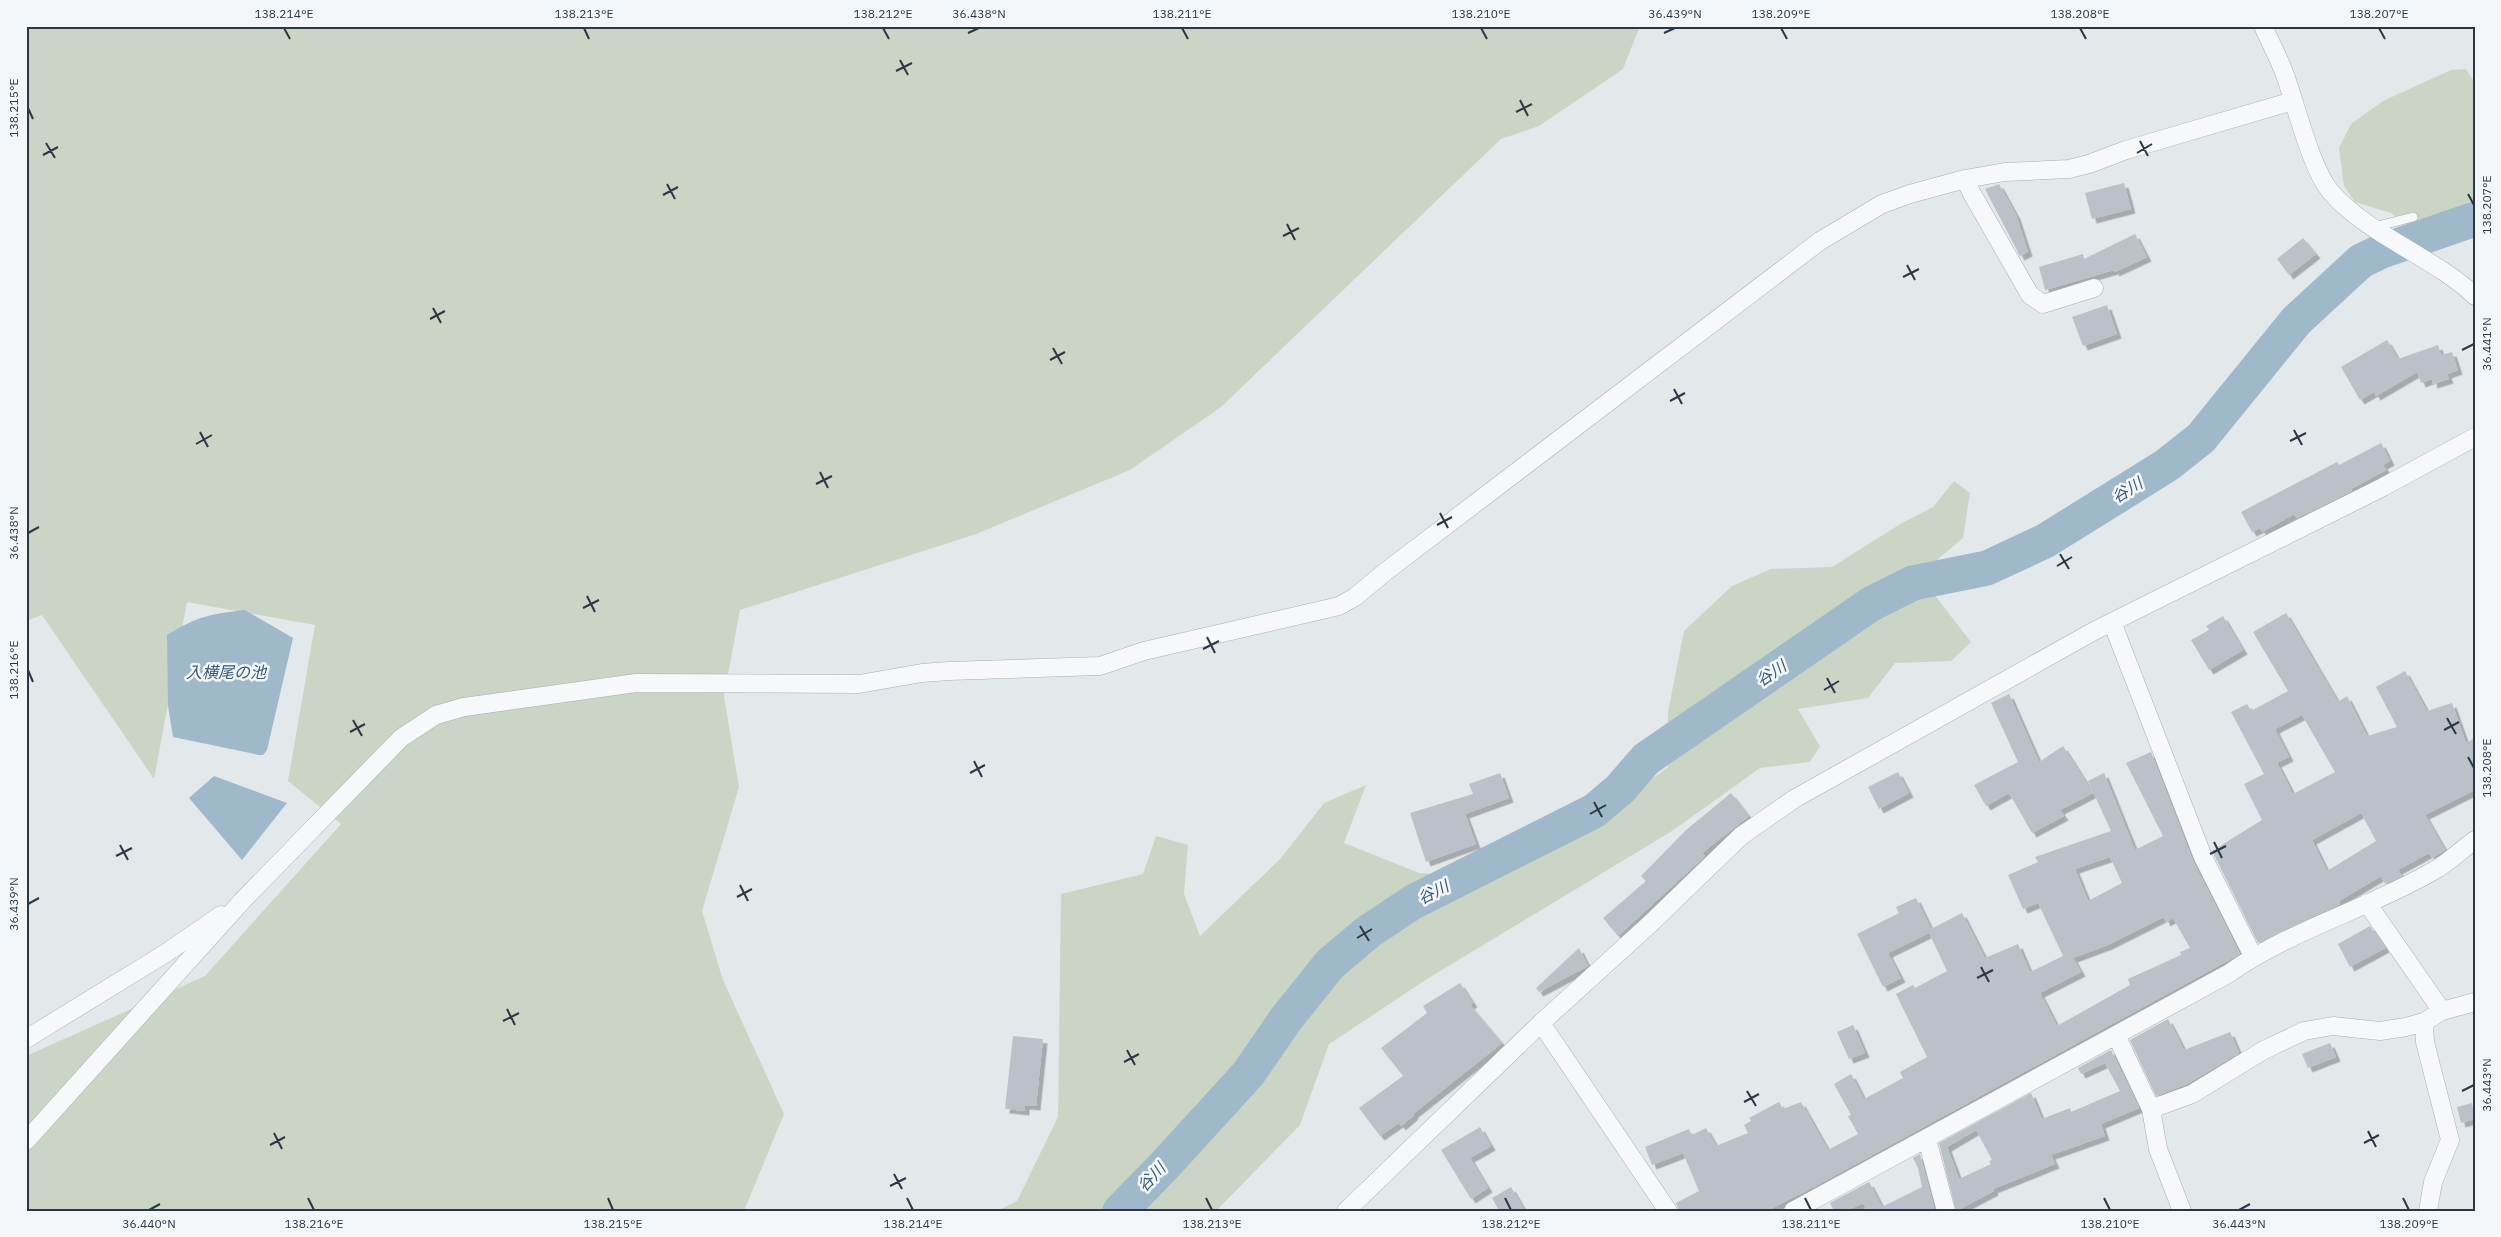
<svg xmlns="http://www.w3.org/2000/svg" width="2501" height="1237" viewBox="0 0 2501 1237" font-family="'IBM Plex Sans','Noto Sans JP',sans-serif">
<defs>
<filter id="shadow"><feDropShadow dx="4.5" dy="4.5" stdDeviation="0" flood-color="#0004"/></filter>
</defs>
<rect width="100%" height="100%" fill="#e3e8eb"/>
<path fill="#cbd5c5" d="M26,26H1640L1623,69L1539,126L1501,139L1221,407L1130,470L976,534L740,610L724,696L739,787L702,911L723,980L784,1114L744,1211H26V1056L205,976L341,824L288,781L315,625L187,602L154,779L42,615L26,621Z
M2466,69L2475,83V199L2453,211L2408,225L2391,213L2355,202L2344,186L2339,148L2351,124L2383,101L2451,70Z
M1954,481L1970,493L1963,538L1931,565L1933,593L1971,642L1951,661L1895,663L1868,698L1798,709L1820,746L1810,762L1760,768L1672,831L1427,979L1329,1044L1300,1125L1216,1211H997L1017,1201L1058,1117L1061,894L1143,874L1156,836L1188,845L1184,894L1200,936L1281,858L1324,803L1366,785L1344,843L1419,873L1491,878L1573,838L1668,767V712L1684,631L1732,586L1771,569L1832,567L1902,523L1933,507Z"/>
<path fill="#9fb9cb" d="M245,610L293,638L267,750L263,755H259L173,737L168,706L167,635C198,616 210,614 245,610Z
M214,776L287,803L242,860L189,798Z"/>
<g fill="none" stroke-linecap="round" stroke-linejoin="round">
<path stroke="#9fb9cb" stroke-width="35" d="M1120,1211L1163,1167L1248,1074L1286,1019L1330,964L1368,932L1413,902L1594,811L1620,789L1646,759L1871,604L1913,583L1987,568L2045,541L2167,465L2201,438L2296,321L2361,261L2382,251L2475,219"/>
</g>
<path fill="#bbc1c9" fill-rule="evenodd" filter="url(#shadow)" d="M2124,183L2131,209L2092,219L2085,193Z
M1999,184L2016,215L2028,252L2020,256L1985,189Z
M2135,234L2147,257L2115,272L2114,270L2045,290L2039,267L2083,254L2084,259Z
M2303,238L2316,254L2289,275L2277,259Z
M2107,305L2117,334L2083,346L2072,317Z
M2387,340L2398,359L2438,345L2441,355L2452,352L2458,370L2447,374L2449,379L2433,384L2432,379L2421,383L2417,372L2376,396L2374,392L2360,400L2341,367Z
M2381,443L2390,461L2383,465L2386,470L2351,489L2352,491L2297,518L2294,514L2262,532L2260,528L2252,532L2241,512L2337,462L2339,465Z
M2286,613L2338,702L2347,696L2367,736L2397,727L2376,687L2405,671L2427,711L2452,703L2466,743L2475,738V790L2425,815L2445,850L2432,858L2429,853L2398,870L2402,876L2385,884L2381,876L2339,901L2340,904L2258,943L2212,851L2262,820L2244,784L2264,774L2231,712L2247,704L2251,711L2288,691L2253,632ZM2302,715L2335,772L2293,794L2277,763L2289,757L2275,729ZM2361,813L2376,841L2327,871L2312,840Z
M2223,616L2243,650L2209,670L2191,640L2209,630L2206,626Z
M2009,694L2039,762L2063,746L2093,793L2060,810L2064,816L2032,833L2009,793L1986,806L1974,785L2018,762L1991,703Z
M2151,752L2193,861L2240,954L1799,1195V1194L1767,1211H1679L1676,1203L1699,1191L1683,1153L1652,1165L1645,1147L1689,1129L1692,1135L1706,1128L1716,1146L1748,1133L1744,1125L1751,1121L1749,1118L1779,1102L1783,1109L1801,1102L1828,1150L1858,1134L1848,1116L1851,1115L1834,1084L1851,1074L1864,1099L1903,1078L1900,1072L1927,1057L1896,994L1913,985L1915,988L1947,971L1929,933L1888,953L1901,978L1883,987L1857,934L1899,913L1896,907L1916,898L1931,929L1962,913L1985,958L2018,944L2030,972L2063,956L2038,903L2023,909L2008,875L2038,862L2035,857L2111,831L2088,781L2104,773L2135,850L2163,836L2126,763ZM2110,857L2122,883L2088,901L2075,869ZM2164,917L2166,922L2173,918L2190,948L2180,952L2181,955L2128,979L2130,985L2057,1026L2040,993L2081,972L2073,958L2108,945Z
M1898,772L1909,793L1879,809L1868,787Z
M1500,773L1509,798L1465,814L1476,844L1426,862L1410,813L1473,794L1469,784Z
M1731,793L1749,816L1702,853L1705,856L1618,936L1603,918L1646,881L1641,876L1686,830Z
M2370,926L2385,948L2350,967L2338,944Z
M1579,948L1588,966L1539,992L1536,988Z
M1460,983L1473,1003L1470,1005L1502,1043L1413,1114L1414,1115L1401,1126L1399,1123L1380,1136L1359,1108L1403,1076L1381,1048L1427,1013L1423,1006Z
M2168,1019L2184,1050L2230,1032L2239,1053L2187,1084L2156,1096L2130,1040Z
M1853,1025L1865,1053L1849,1059L1837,1032Z
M1013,1036L1043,1039L1036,1106L1025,1105V1111L1005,1109Z
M2330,1043L2336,1057L2308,1068L2302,1054Z
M2111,1050L2139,1108L2101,1124L2105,1136L2051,1155L2055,1164L1993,1189L1994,1191L1956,1211L1939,1143L2031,1093L2042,1119L2070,1108L2071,1112L2120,1091L2105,1063L2081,1074L2078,1068ZM1976,1130L1992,1160L1989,1161L1991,1164L1959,1179L1947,1147Z
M2472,1103L2475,1119L2461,1123L2457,1107Z
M1480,1127L1491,1146L1470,1158L1488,1188L1471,1199L1441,1150Z
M1920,1154L1935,1211H1867L1863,1203L1846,1211H1834L1830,1203L1869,1182L1882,1207L1922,1187L1918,1168L1913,1158Z
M1511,1187L1525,1211H1499L1492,1198Z"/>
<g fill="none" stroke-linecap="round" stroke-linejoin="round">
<defs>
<path id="lane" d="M2374,227L2413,217"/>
<path id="street" d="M2263,26C2270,42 2279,58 2285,75C2296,105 2311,168 2330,191C2366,234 2434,257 2475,296
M1965,179L1971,192L2030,295L2043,304L2094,288
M2112,622L2203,857L2253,956
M2367,903L2442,1011
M2424,1022L2425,1042L2450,1140L2433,1182L2428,1211
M1541,1023L1668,1211
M2116,1035L2151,1109L2158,1149L2182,1211
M26,1039L166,953L221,915
M2151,1109L2192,1094L2264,1050L2304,1031L2333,1026L2380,1031L2406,1027L2424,1022L2442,1011L2475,1002
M1927,1139L1946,1211
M26,1141L244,899L401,738L436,715L464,707L636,683L859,684L922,673L949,671L1100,666L1144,651L1339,606L1355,597L1385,572L1820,241L1882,204L1910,194L1965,179L2005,172L2069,169L2089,164L2126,150L2293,101
M1346,1211L1541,1023L1650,924L1741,836L1794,799L2094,631L2383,487L2475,437
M1793,1211L2228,974C2292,929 2368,909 2435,870C2450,861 2461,850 2475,840"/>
</defs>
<use href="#lane" stroke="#a8afb6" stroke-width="10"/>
<use href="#street" stroke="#a8afb6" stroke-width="19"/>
<use href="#lane" stroke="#f6f8fa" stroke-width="9"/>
<use href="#street" stroke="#f6f8fa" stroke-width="18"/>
</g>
<path fill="none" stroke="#2b3744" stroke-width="2" d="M284,28L290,39M584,28L589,39M883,28L889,39M1182,28L1188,39M1481,28L1487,39M1781,28L1787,39M2080,28L2086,39M2379,28L2385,39M968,33L979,28M1664,33L1675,28M900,60L908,75M896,71L912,63M1520,100L1528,116M28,108L33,119M1516,112L1532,104M2140,141L2148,156M46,143L55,158M2137,153L2152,144M43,155L58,147M667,184L675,199M2468,194L2474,205M663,195L678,187M1287,224L1295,240M1283,236L1299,228M1907,265L1915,280M1903,277L1919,269M433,308L441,323M430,319L445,311M1053,348L1062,364M2462,350L2474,344M1050,360L1065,352M1674,389L1682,404M1670,401L1685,393M2294,430L2302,445M200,432L208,447M2290,441L2306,433M196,444L212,435M820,472L828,488M816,484L832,476M1440,513L1448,528M1437,525L1452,517M28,533L39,527M2060,554L2069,569M2057,566L2072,557M587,596L595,612M583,608L599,600M1207,637L1215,653M1203,649L1219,641M28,670L33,682M1827,678L1835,693M1824,690L1839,681M2447,718L2456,734M353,720L362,736M2444,730L2459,722M350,732L365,724M2468,757L2474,768M974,761L982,777M970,773L985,765M1594,802L1602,817M1590,814L1606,805M2214,842L2222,858M120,845L128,860M2210,854L2226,846M116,856L132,848M740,885L748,901M737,897L752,889M28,904L39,898M1360,926L1369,941M1357,938L1372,929M1981,967L1989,982M1977,978L1993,970M507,1009L515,1025M503,1021L519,1013M1127,1050L1135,1065M1124,1062L1139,1054M1747,1091L1756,1106M2462,1091L2474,1085M1744,1102L1759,1094M2368,1131L2376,1147M274,1133L282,1149M2364,1143L2379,1135M270,1145L285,1137M894,1174L902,1189M890,1186L906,1178M308,1198L314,1210M608,1198L613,1210M907,1198L913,1210M1206,1198L1212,1210M1505,1198L1511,1210M1805,1198L1811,1210M2104,1198L2110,1210M2403,1198L2409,1210M149,1210L160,1204M2239,1210L2250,1204"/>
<g text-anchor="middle" stroke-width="5" stroke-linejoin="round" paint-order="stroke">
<g font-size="16" font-style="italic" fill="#355b78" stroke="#f3f6f9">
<text transform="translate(2127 490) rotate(-32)" y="6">谷川</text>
<text x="226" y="678">入横尾の池</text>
<text transform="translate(1771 673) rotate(-34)" y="6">谷川</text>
<text transform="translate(1433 892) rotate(-27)" y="6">谷川</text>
<text transform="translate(1151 1177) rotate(-47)" y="6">谷川</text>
</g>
</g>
<rect width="2501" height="1237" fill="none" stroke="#f3f6f9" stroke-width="55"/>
<rect x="28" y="28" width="2446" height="1182" fill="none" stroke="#2b3744" stroke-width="2"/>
<g font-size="12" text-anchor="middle" fill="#2b3744">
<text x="284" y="18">138.214°E</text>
<text x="584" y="18">138.213°E</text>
<text x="883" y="18">138.212°E</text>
<text x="979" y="18">36.438°N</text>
<text x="1182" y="18">138.211°E</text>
<text x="1481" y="18">138.210°E</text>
<text x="1675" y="18">36.439°N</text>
<text x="1781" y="18">138.209°E</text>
<text x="2080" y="18">138.208°E</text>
<text x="2379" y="18">138.207°E</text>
<text transform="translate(14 108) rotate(-90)" y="4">138.215°E</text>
<text transform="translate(2487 205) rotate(-90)" y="4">138.207°E</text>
<text transform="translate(2487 344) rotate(-90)" y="4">36.441°N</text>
<text transform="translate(14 533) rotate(-90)" y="4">36.438°N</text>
<text transform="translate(14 670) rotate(-90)" y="4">138.216°E</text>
<text transform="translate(2487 768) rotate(-90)" y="4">138.208°E</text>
<text transform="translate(14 904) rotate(-90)" y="4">36.439°N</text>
<text transform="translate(2487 1085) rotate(-90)" y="4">36.443°N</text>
<text x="149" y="1228">36.440°N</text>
<text x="314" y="1228">138.216°E</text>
<text x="613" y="1228">138.215°E</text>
<text x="913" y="1228">138.214°E</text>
<text x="1212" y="1228">138.213°E</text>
<text x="1511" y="1228">138.212°E</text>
<text x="1811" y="1228">138.211°E</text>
<text x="2110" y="1228">138.210°E</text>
<text x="2239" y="1228">36.443°N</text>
<text x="2409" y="1228">138.209°E</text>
</g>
</svg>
